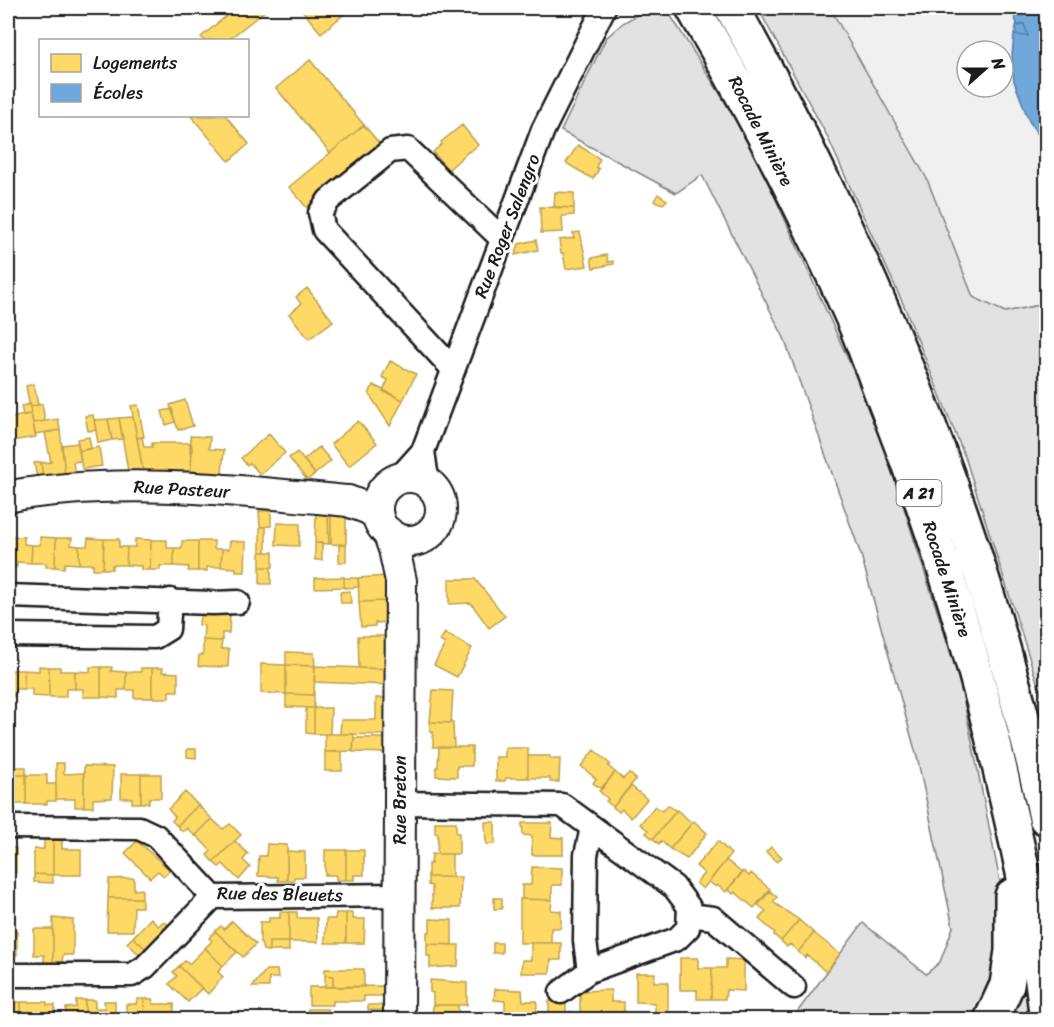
<svg xmlns="http://www.w3.org/2000/svg" width="1054" height="1027" viewBox="0 0 1054 1027" font-family="Sriracha,sans-serif">
<rect width="100%" height="100%" fill="#fff"/>
<filter id="ink" filterUnits="userSpaceOnUse"><feTurbulence type="fractalNoise" baseFrequency=".0167" numOctaves="2"/><feDisplacementMap in="SourceGraphic" scale="12" xChannelSelector="R" yChannelSelector="G"/><feConvolveMatrix kernelMatrix="1 2 1 2 8 2 1 2 1" color-interpolation-filters="sRGB"/></filter>
<g filter="url(#ink)">
<path fill="#f0f0f0" fill-rule="evenodd" d="M830,8H1046V366L1015,403L927,179ZM967,51H1003V87H967Z"/>
<path fill="#e2e2e2" stroke="#7f7f7f" stroke-width="1.5" d="M648,8H666L749,140L876,421L960,682L1004,901L1001,980L982,1019H792L863,923L926,974L940,962L953,927L918,761L861,555L784,338L702,175L676,193L561,131L606,38L623,23Z
M758,8H830L927,179L973,297L1005,312L1039,305L1046,301V710L966,460L905,308L827,136Z
M1022,958L1030,1019L998,1020Z"/>
<path fill="#ffd966" stroke="#bba050" stroke-width="1.5" d="M236,8H265L266,10L228,40H204L201,37Z
M300,8H352L321,33Z
M310,60L364,125L330,153L276,88Z
M191,116H226L249,144L229,161Z
M364,125L383,148L308,209L289,187Z
M462,125L478,145L470,152L469,151L448,170L433,152L442,144L441,142Z
M578,145L600,159L596,167L599,169L593,179L566,163Z
M555,192L574,193V208L554,207Z
M658,194L667,200L663,204L654,201Z
M540,207L574,208V215L562,216L563,232L541,233Z
M580,232L587,266L566,269L563,253H561L559,240L574,238L573,233Z
M536,240L538,250L515,255L519,244Z
M607,255L608,262L613,261L614,264L593,268L591,258Z
M307,288L333,321L309,339L289,314L301,304L296,297Z
M390,361L416,374L403,400L383,391L388,380L382,377Z
M34,384L38,405L30,407L26,386Z
M373,385L403,400L390,426L369,394Z
M185,400L193,426L178,430L170,405Z
M30,404L31,414L23,415L21,406Z
M42,404L45,421L33,423L30,407Z
M138,405L144,437L137,438L131,406Z
M172,409L175,422L166,425L162,411Z
M31,414L36,437L12,441L8,418Z
M93,415L96,430L88,431L85,416Z
M133,417L143,471H128L119,418Z
M119,418L123,439L112,440L108,419Z
M58,419L60,430L35,434L33,423Z
M108,419L112,440L98,443L94,420Z
M358,421L377,443L349,466L331,444Z
M60,430L65,475L43,477L41,463L51,462L45,433Z
M269,434L285,453L260,474L250,463L247,465L241,458Z
M190,436L210,437L209,449L224,450L222,474L191,471L192,448Z
M89,437L91,448L79,451L77,439Z
M142,437L144,447H152V443H190L191,471H143L137,438Z
M78,443L81,461L73,462L75,474L65,475L62,445Z
M99,447L102,466L82,469L79,451Z
M319,447L331,461L315,474L304,460Z
M297,452L315,474L307,480L289,458Z
M41,462L43,477L37,478L34,463Z
M259,511H271V526L260,527Z
M316,514L328,515L329,544L315,543Z
M328,515H331V544H329Z
M331,515L346,516V545L331,544Z
M277,523L300,524L299,546L276,545Z
M260,527H266V552H260Z
M8,536L24,537V544L32,545L31,563L17,562V567L8,566Z
M40,537L56,538L55,567H46V563H31L32,545H40Z
M56,538H72L71,545L79,546V564L65,563L64,568L55,567Z
M88,538L104,539L103,569H93V564H79V546H87Z
M104,539H119V547H127L126,565H112V569H103Z
M135,539L151,540L150,570H141V566L126,565L127,547H135Z
M151,540H167V548H174V566H160V570H150Z
M182,541H198V571H188L189,567L174,566V548H182Z
M198,541H214V549H222L221,567H207V571H198Z
M230,541L246,542L245,572H236V568L221,567L222,549H229Z
M315,543H322V560H315Z
M339,544L346,545V562H339Z
M260,552H273V567H260Z
M260,567H271V584H260Z
M386,576L387,601L359,602L358,578Z
M344,577V587L315,588V578Z
M344,578H358L359,587L344,588Z
M449,579H475L505,616L489,628L471,603L449,604Z
M350,591L351,603H341L340,592Z
M387,601L389,622L375,623V626L361,627L359,602Z
M200,614L230,615L229,633H222V641L203,640L204,626L199,625Z
M445,633L472,648L457,677L434,665L445,644L440,641Z
M358,636H389L390,669L359,668Z
M203,640L222,641L221,649H229L228,667L198,666L199,655H203Z
M286,652L314,653L315,666L286,665Z
M261,664L286,665V694L261,693Z
M286,665L315,666L314,695L286,694Z
M8,666L9,670H24V689H15V696H8Z
M39,666L49,667V697L32,696V689H24V670L39,671Z
M315,666L390,669V685L314,682Z
M49,667H60V671H75V689H66V697H49Z
M90,667H101V697H83V689H75V671L90,672Z
M101,667H112L111,671L126,672V690H118V698L101,697Z
M141,668H152V698H134V690H126V672H141Z
M152,668H163L162,672L178,673V691H169V698H152Z
M433,690L453,691L451,723L430,722Z
M286,694L314,695V708L286,707Z
M376,698H390L389,735L340,734L341,720H376Z
M306,708H314V734L306,733Z
M314,708H331L330,734H314Z
M430,722L453,723L454,747H433V732H430Z
M325,734H354L353,751L325,752Z
M354,738H389V753L353,752Z
M439,747H472V766H457V777L436,776V767H438Z
M505,748H528V778H506L505,781H496V757H505Z
M187,749H196V758L187,757Z
M594,750L610,764L608,766L615,772L602,789L593,783L596,779L581,766Z
M325,752H342V771H325Z
M528,756H550L551,759H560L559,782H550V778H528Z
M56,763H64V774L84,773V807H75V799H56Z
M84,766L113,767L112,798L93,799V807H84Z
M8,767H26V775H8Z
M615,772L623,779L629,773L636,779L613,807L606,801L608,799L599,791Z
M121,774H141V803H132V798H121Z
M141,774H161V798H149V803H141Z
M8,775H26V804H8Z
M26,775H47V784H56V801H47V804H26Z
M631,786L647,799L631,818L622,809L619,812L613,807Z
M185,792L198,805L177,826L172,821L175,817L168,809Z
M198,805L212,819L195,836L187,828L183,832L177,826Z
M668,805L676,811L653,839L646,833L648,830L640,824L655,806L662,811Z
M677,810L692,823L670,849L661,841L659,844L653,839Z
M212,819L223,829L230,824L241,835L213,862L207,855L211,851L196,835Z
M694,821L707,833L687,859L670,849Z
M435,822H456V833H459V854H437L438,834L435,833Z
M485,822H495V844H486Z
M522,823H552L551,837L563,838V855H532V836L523,835Z
M44,840H53V875L34,874V849H44Z
M53,840H62V849H81V875H53Z
M137,841L170,870L164,876L158,871L150,878L125,853Z
M235,841L248,854L243,860L250,867L239,880L223,864L219,867L213,862Z
M718,841L731,854L703,889L696,883L704,873L696,866Z
M267,844L287,845V881H278V877L258,876L259,856H266Z
M771,847L782,857L777,862L766,852Z
M8,848H16V873H8Z
M325,850H346V880H336V875H325Z
M346,850H364V875H354V880H346Z
M287,851L305,852V877H294V881H287Z
M432,854H452V877H428V864H431Z
M726,860L742,873L726,892L717,885L716,887L709,882Z
M532,867L562,868V885H552V900L522,899V885H531Z
M743,871L749,876L751,873L770,889L754,908L735,892L733,894L728,889Z
M34,874L53,875V883L34,882Z
M428,877H461L460,908H432V886L428,885Z
M134,878V890L142,889V898H108L109,879Z
M770,891L777,897L773,902L799,920L781,941L774,935L775,933L759,919L766,911L758,905Z
M108,898H142V907H134L133,931H107Z
M494,898H502V909H494Z
M520,899L552,900L551,910L561,911V928H551V943H520Z
M280,912H289V942H269V951L263,950L260,941V922H269V918H280Z
M289,912H297V918H317L318,942H289Z
M336,913H346V943H325L326,919H335Z
M346,913H353V919H365L364,943H346Z
M53,918L73,920V955H63L62,963H53Z
M151,918L158,926L164,921L170,927L147,950L133,937Z
M430,919L452,920V945L427,944V932H430Z
M799,920L814,933L798,952L790,944L787,947L781,941Z
M232,921L256,944L243,957L215,931L221,926L224,929Z
M34,929H53V963H44V955H34Z
M8,930H17V955H8Z
M215,931L237,952L223,966L205,948L212,941L209,938Z
M814,933L840,954L826,972L807,955L805,958L798,952Z
M133,937L147,950L141,956L127,943Z
M269,942H289V951H269Z
M493,943H502V953H493Z
M531,943H561V960H551L550,973H521L522,960H531Z
M427,944L459,945L458,966L430,968V956H427Z
M205,948L223,966L218,972L223,977L208,994L179,966L185,961L189,964Z
M680,958H698V968H712L711,999H697V990H680Z
M726,959L744,960V991L726,990L725,999H711L712,968H726Z
M179,966L202,988L188,1002L169,984L177,976L173,972Z
M325,969H364V987H333V976L325,975Z
M266,970H277L278,978H269V987H252Z
M636,973H655L654,982H668V1013H655V1003L636,1002Z
M325,975L333,976V987H325Z
M430,980L467,983V1005H433V993L430,992Z
M387,986L386,996H364V1001H333V1005H309V987Z
M495,989L522,990L523,1001H537L536,1020H505V1001L494,1000Z
M611,990V1002H624V1020H580V991Z
M137,999H144L145,1020H126V1004H136Z
M144,999H153V1004H174V1020H145Z
M76,1000H85V1020H66V1008L76,1007Z
M85,1000H95V1008H105L104,1001H115V1020H85Z
M549,1001L566,1002V1012L580,1013V1020H549Z
M8,1002H21V1020H8Z
M21,1002H47V1005H55V1020H21Z
M368,1005H386V1010H368Z
M433,1005H458V1020H429V1018H432Z
M308,1009H328V1020H308Z"/>
<path fill="#6fa8dc" stroke="#567ea2" stroke-width="1.5" d="M1011,8H1046V146L1029,121L1014,81L1012,56L1014,35L1028,36L1024,24L1018,26Z
M1017,23L1018,26L1024,24L1028,36L1014,35Z"/>
<g fill="none" stroke-linecap="round" stroke-linejoin="round">
<defs>
<path id="minor" d="M453,369L324,230L320,213L329,200L390,151L408,149L502,239
M423,451L426,472L431,486
M398,479L423,451L543,130L604,8
M8,596L213,603L238,602
M8,635L155,637L168,629L170,600
M400,803L562,805L674,887L689,907L688,928L677,939L589,971L561,992
M8,827L139,828L156,836L213,897L400,895
M689,915L713,918L794,987
M589,971L585,941L586,855L592,828
M8,975H132L145,967L213,897"/>
<path id="major" d="M377 509a32 32 0 1 1 64 0a32 32 0 1 1-64 0Z
M8,497C27,492 47,491 67,489C160,481 255,492 348,501L369,509L378,516
M388,532L394,549L401,581L399,1020"/>
<path id="highway" d="M693,8C752,109 806,212 853,319C866,349 876,380 888,410C937,536 977,664 1006,796C1023,868 1038,940 1046,1013
M732,8C848,213 941,428 1005,655C1020,709 1035,763 1046,818
M991,1020L1007,985L1012,951V896"/>
</defs>
<use href="#minor" stroke="#1c1c1c" stroke-width="27"/>
<use href="#major" stroke="#1c1c1c" stroke-width="34"/>
<use href="#highway" stroke="#1c1c1c" stroke-width="38"/>
<use href="#minor" stroke="#fff" stroke-width="22"/>
<use href="#major" stroke="#fff" stroke-width="30"/>
<use href="#highway" stroke="#fff" stroke-width="33"/>
</g>
</g>
<g text-anchor="middle" stroke-width="6" stroke-linejoin="round" paint-order="stroke">
<rect fill="#fff" stroke="#606060" stroke-width="1.5" x="896.5" y="480" width="45" height="26" rx="4.5"/>
<g font-size="16" font-weight="bold" fill="#1c1c1c">
<text x="919" y="499">A 21</text>
</g>
<g font-size="18" fill="#1c1c1c" stroke="#fff">
<text transform="translate(761 131) rotate(63)" y="6">Rocade Minière</text>
<text transform="translate(507 226) rotate(-69)" y="6">Rue Roger Salengro</text>
<text transform="translate(182 489) rotate(3)" y="6">Rue Pasteur</text>
<text transform="translate(947 579) rotate(72)" y="6">Rocade Minière</text>
<text transform="translate(400 800) rotate(-90)" y="6">Rue Breton</text>
<text transform="translate(280 894) rotate(1)" y="6">Rue des Bleuets</text>
</g>
</g>
<rect width="1054" height="1027" fill="none" stroke="#fff" stroke-width="30"/>
<rect x="15" y="15" width="1024" height="997" fill="none" stroke="#1c1c1c" stroke-width="2" filter="url(#ink)"/>
<rect x="39" y="39" width="210" height="78" fill="#ffffff" stroke="#a4a4a4" stroke-width="1.5"/>
<rect x="51" y="54" width="30" height="18" fill="#ffd966" stroke="#a4a4a4" stroke-width="1.5"/>
<text x="93" y="69" font-size="18" fill="#1c1c1c">Logements</text>
<rect x="51" y="84" width="30" height="18" fill="#6fa8dc" stroke="#a4a4a4" stroke-width="1.5"/>
<text x="93" y="99" font-size="18" fill="#1c1c1c">Écoles</text>
<g transform="translate(985 69) rotate(69)"><circle r="28" fill="#ffffff" stroke="#a4a4a4" stroke-width="1.5"/>
<path d="M0-4.5L10 22L0 15L-10 22Z" fill="#1c1c1c"/>
<text y="-9" font-size="16" font-weight="bold" text-anchor="middle" fill="#1c1c1c">N</text>
</g>
</svg>
